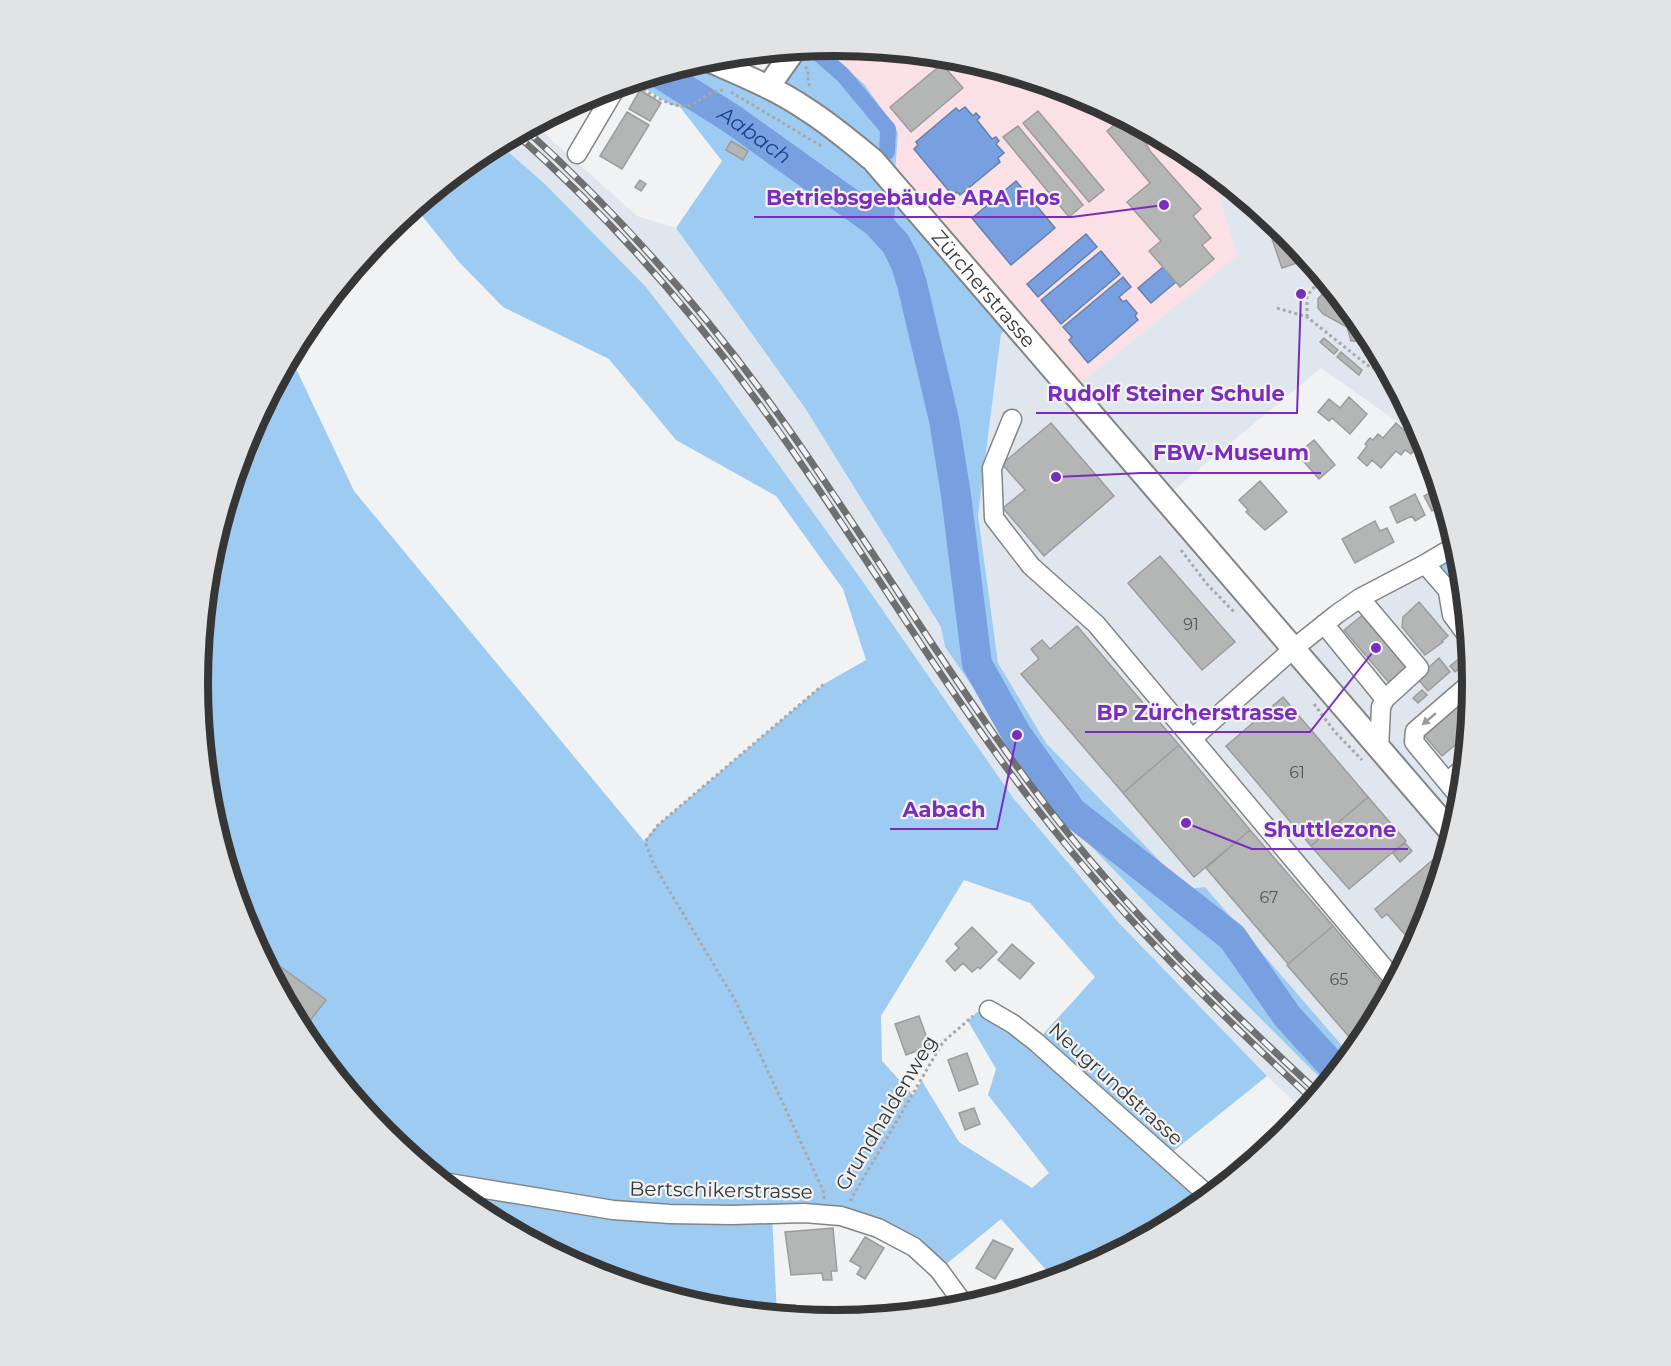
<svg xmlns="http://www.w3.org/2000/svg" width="1671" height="1366" viewBox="0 0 1671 1366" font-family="Montserrat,sans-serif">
<rect width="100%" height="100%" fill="#f1f2f3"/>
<path fill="#e0e6ed" d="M534,124L637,216L676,228L805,408L941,627L945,647L1064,818L1159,917L1327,1085L1305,1112L1267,1076L1119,923L1014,799L861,579L717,379L646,287L545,184L498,143Z
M1210,169L1287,232L1366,329L1425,441L1321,368L1164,498L1293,649L1425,564L1467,612L1473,683L1461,808L1425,927L1366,1038L1351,1056L1205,887L1187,889L1046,743L998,663L978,515L1001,334L1015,324L1237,256Z"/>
<path fill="#fbe1e6" d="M836,45L960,57L1080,94L1190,153L1210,169L1237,256L1071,391L894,185L864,84L821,46Z"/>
<path fill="#9ecbf2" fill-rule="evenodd" d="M821,46L864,84L898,132L894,185L1015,324L1001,334L978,515L998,663L1046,743L1187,889L1205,887L1351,1056L1327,1085L1159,917L1064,818L945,647L941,627L805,408L676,228L722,161L680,107L670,104L633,81L706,59L768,87L796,49Z
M498,143L545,184L646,287L717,379L861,579L1014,799L1119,923L1267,1076L1165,1158L1210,1197L1190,1214L1079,1273L1019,1291L1047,1271L1001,1219L939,1270L878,1228L772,1214L777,1315L711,1309L591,1272L481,1213L384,1134L305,1037L246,927L210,807L198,683L210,558L246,439L290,356L354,491L644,841L658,825L824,684L866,660L843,589L776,496L676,440L609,359L503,307L459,262L415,207L481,152ZM964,880L1030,903L1095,977L1036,1042L989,1010L977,1012L968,1021L996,1069L988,1095L1049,1173L1032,1188L959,1142L922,1081L913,1095L882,1061L881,1016Z
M1457,545L1461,559L1467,612L1425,564Z"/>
<path fill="#78a0e0" stroke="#6480ad" stroke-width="1.5" d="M965,107L973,116L976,113L980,117L977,120L992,139L996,137L999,141L996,144L1004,153L998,158L1000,162L960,195L957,192L953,196L914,149L918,145L916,142L956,108L959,111Z
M1016,181L1055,228L1011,265L972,218Z
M1086,234L1097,247L1038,297L1027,284Z
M1101,251L1120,274L1061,324L1041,300Z
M1163,267L1176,282L1151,303L1138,288Z
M1123,277L1131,287L1119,297L1123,302L1126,300L1137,313L1135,316L1138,320L1088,363L1069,340L1072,337L1063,327Z"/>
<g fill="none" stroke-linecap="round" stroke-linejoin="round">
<path stroke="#78a0e0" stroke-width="16" d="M811,47L843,75L888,129L887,152
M885,231L887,207"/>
<path stroke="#78a0e0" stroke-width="30" id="s1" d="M659,73L732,119L876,222L896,244L905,262L912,284L944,420L956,495L977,664L1017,735L1072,812L1232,937L1287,1016L1338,1072"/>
</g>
<path fill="#b4b5b5" stroke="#9b9c9d" stroke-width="1.5" d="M942,64L963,88L911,132L890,107Z
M640,90L661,103L650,121L629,109Z
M1038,111L1104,190L1089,202L1023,123Z
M627,112L649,125L622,169L600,156Z
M1122,118L1137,131L1139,126L1169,142L1159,149L1147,134L1145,135L1146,143L1150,151L1201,209L1193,216L1211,238L1202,245L1214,259L1180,287L1149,251L1161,241L1127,202L1150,183L1107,131Z
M1018,126L1083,205L1069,217L1003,137Z
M731,141L748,151L743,160L726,150Z
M640,180L646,184L641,191L635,187Z
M1263,213L1287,232L1309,259L1282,268Z
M1326,280L1366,329L1377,349L1363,346L1359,341H1351L1347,327L1323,314L1318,308V299L1323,293L1320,291Z
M1324,338L1338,350L1334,354L1320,342Z
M1341,352L1362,370L1359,375L1337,357Z
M1349,397L1367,414L1350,434L1332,418L1329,421L1318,412L1329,399L1340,408Z
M1051,423L1114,496L1044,556L1003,508L1025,490L1002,464Z
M1396,423L1420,444L1411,454L1405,450L1401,455L1396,451L1381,468L1372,460L1367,466L1358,458L1367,446L1365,444L1370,438L1373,440L1378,434L1383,438Z
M1314,440L1335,465L1319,479L1297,454Z
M1260,481L1287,512L1265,530L1246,512L1248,510L1239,500Z
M1440,487L1445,504L1432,511L1424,496Z
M1415,494L1425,515L1415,521L1412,516L1397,523L1390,507Z
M1375,521L1380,531L1387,528L1394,542L1355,563L1342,539Z
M1160,556L1235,642L1202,670L1128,583Z
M1419,602L1448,636L1442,641L1443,642L1425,655L1402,627L1403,617Z
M1364,614L1411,668L1391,685L1344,630Z
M1077,626L1179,745L1123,793L1021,674L1039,659L1031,649L1042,640L1050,649Z
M1461,657L1466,663L1455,672L1450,666Z
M1439,658L1450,672L1428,691L1417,678Z
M1473,688L1468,740L1465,737L1442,756L1422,733Z
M1422,690L1427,695L1418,703L1413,698Z
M1283,697L1368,797L1311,846L1226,746Z
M1179,745L1250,830L1194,877L1123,793Z
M1368,797L1406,841L1349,889L1311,846Z
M1250,830L1333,926L1288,964L1206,868Z
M1405,843L1412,851L1400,862L1393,853Z
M1435,858L1443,867L1425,927L1415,946L1387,914L1382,918L1375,909Z
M1333,926L1390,993L1366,1038L1358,1047L1287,965Z
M972,927L997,952L980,969L978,967L972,972L963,963L955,971L946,961L959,948L955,944Z
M1012,944L1034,963L1020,979L998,960Z
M259,951L326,1000L302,1031Z
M919,1016L930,1046L906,1055L895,1024Z
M967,1053L978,1084L959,1091L948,1060Z
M974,1108L980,1124L965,1130L959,1113Z
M833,1228L837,1271H831L832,1280H823L822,1273L791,1275L785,1232Z
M865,1237L884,1248L865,1279L857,1274L861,1267L850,1261Z
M993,1240L1013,1249L995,1279L976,1268Z
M785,1305H795V1314L786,1315Z"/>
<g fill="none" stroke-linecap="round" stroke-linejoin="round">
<defs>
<path id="minor" d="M577,154L617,86
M1012,419L992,468L994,518L1031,566L1096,624L1396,982
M1425,564L1457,545
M1448,592L1452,615L1469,638
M1360,598L1419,668L1385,699L1381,707L1379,749
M1324,624L1385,699
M1193,738L1293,649L1337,614L1360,598L1425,564L1467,612
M1447,782L1465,767
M1462,800L1414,742L1415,731L1473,681
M989,1010L1013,1024L1036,1042L1210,1197
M443,1182L613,1210L670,1214L732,1215L804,1213L841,1216L878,1228L914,1247L939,1270L966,1307"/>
<g id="major">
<path id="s2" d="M706,59C740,74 775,88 806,109C830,124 851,142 873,160L1453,834"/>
<path d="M768,87L795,49"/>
</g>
</defs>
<use href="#minor" stroke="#838485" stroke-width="21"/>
<use href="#major" stroke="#838485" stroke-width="26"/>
<path stroke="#a8a9aa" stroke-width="3" stroke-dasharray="3 3" stroke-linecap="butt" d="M805,67L808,69V81L811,89
M634,82C645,92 676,111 690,105C702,100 712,89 725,90
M731,92L823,147
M1277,308L1307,317L1371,368L1386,366
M1307,317V296L1323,276
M1181,550L1207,584L1235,613
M1314,704L1335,732L1362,760
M824,1199L823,1190L735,1000L654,865L645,842L658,825L824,684
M850,1201L943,1042L973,1016"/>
<use href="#minor" stroke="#fff" stroke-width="18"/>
<use href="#major" stroke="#fff" stroke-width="22"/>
<defs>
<path id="rail" d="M525,129C622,217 708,315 783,421C866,538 939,661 1024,776C1110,894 1213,995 1320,1094
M516,134C606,214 686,304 757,401C848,525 925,659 1017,782C1104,900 1207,1002 1314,1101"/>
</defs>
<use href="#rail" stroke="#6f6f70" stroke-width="7"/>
<use href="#rail" stroke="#f1f2f3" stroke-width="4.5" stroke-dasharray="14" stroke-linecap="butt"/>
</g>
<defs><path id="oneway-solid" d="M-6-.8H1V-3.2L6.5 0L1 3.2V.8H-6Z" transform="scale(1.5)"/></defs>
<use fill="#9a9a9b" href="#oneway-solid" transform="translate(1429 719) rotate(140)"/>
<g text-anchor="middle" stroke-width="4.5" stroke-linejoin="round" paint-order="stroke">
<g font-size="16" fill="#565656">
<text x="1191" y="630">91</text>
<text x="1297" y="778">61</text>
<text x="1269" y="903">67</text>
<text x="1339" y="985">65</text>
</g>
<g font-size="20" fill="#363637" stroke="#f1f2f3">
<text dy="7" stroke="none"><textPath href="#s2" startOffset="366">Zürcherstrasse</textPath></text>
<text transform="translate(1116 1084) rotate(42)" y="7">Neugrundstrasse</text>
<text transform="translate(886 1113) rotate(-59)" y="7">Grundhaldenweg</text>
<text transform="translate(721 1190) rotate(1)" y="7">Bertschikerstrasse</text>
</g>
<g font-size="21" font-style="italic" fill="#14448e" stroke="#f1f2f3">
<text dy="7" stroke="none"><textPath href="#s1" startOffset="114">Aabach</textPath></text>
</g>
</g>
<path d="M0 0H1671V1366H0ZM208 683a627 627 0 1 1 1254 0a627 627 0 1 1-1254 0Z" fill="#e2e3e4" fill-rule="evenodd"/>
<path fill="none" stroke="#363637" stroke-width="8" d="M208 683a627 627 0 1 1 1254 0a627 627 0 1 1-1254 0Z"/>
<path fill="none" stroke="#7b2cbf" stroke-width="2" d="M1164 205L1072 217H754M1301 294L1297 413H1036M1056 477L1141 473H1321M1376 648L1310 732H1085M1017 735L997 829H890M1186 823L1252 849H1408"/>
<g fill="#7b2cbf" stroke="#f1f2f3" stroke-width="2">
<circle cx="1164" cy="205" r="6"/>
<circle cx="1301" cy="294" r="6"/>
<circle cx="1056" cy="477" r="6"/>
<circle cx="1376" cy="648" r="6"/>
<circle cx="1017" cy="735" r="6"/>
<circle cx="1186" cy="823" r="6"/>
</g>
<g font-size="21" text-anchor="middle" font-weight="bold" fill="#7b2cbf" stroke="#f1f2f3" stroke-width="4.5" stroke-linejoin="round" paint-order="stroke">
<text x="913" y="205">Betriebsgebäude ARA Flos</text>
<text x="1166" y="401">Rudolf Steiner Schule</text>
<text x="1231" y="460">FBW-Museum</text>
<text x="1197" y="720">BP Zürcherstrasse</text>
<text x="944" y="817">Aabach</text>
<text x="1330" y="837">Shuttlezone</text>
</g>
</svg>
